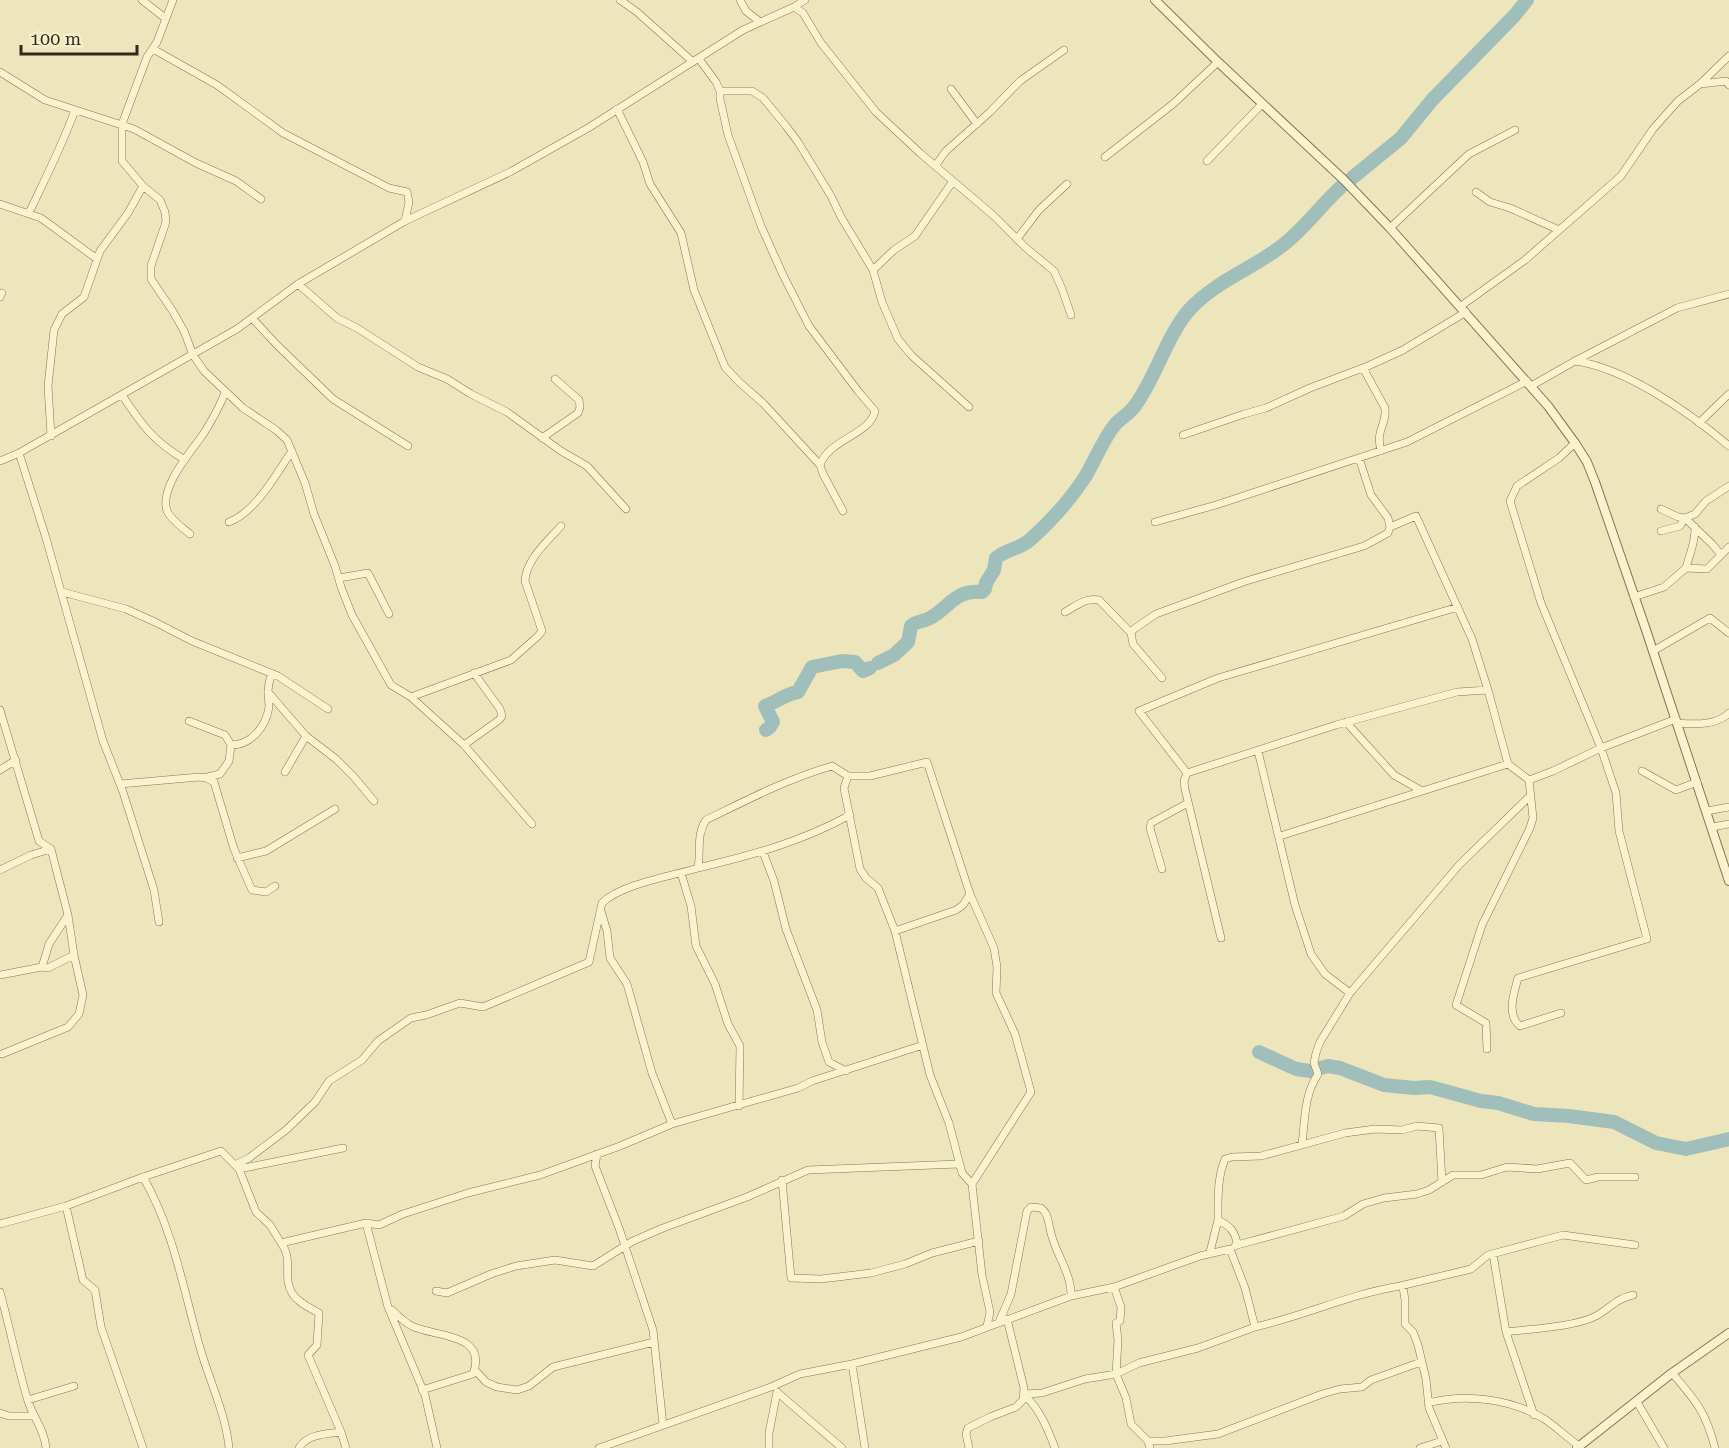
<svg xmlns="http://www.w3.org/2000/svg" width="1729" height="1448" viewBox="0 0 1729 1448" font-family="'Roboto Serif',serif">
<rect width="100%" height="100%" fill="#ede6bc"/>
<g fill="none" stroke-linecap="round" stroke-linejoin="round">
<path stroke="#a0beba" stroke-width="14" d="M1352,178L1401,138L1432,100L1515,15L1527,0
M878,663L894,655L908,642L911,626C916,621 922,622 928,619C949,609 954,589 982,592L985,589L986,583L994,570L996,558C1006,549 1021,549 1031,539C1051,521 1070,500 1085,477C1095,461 1102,441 1114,426C1119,419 1128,415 1134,407C1156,378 1166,336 1190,309C1216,281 1254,268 1283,245C1305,228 1321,205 1341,187
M766,730L770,727L773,722L765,706C777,702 785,694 798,692L812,667L842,661L855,662L863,671L870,668
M1259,1052L1296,1069L1310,1071L1328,1066L1340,1068L1384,1085L1414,1088L1430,1087L1481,1101L1498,1103L1534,1114L1569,1116L1614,1122L1656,1143L1686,1149L1729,1139"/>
<defs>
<path id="minor" d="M142,0L165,18
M173,0L157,42L147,57L122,124V161L143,186L160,200L165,212L166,222L151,266V279L172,310L184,331L193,355L204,371L243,408L276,430L287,440L305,483L314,514L335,566L341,587L352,615L391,685L411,697L464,745L532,824
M620,0L637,12L693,62
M740,0L746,11L760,22
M794,7L803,13L821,43L876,112L920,153L994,216L1026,248L1054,271L1062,289L1071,315
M153,49L217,85L283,133L389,188L407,192L409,202L405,221
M699,59L716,82L720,91V99L728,135L761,226L783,275L809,326L858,391L875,411C870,435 829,439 820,465L823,474L843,511
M0,72L45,100L134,129L196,163L236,181L261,199
M1700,84L1726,81L1729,85
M951,89L977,124
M720,91H752L763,98L786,126L798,142L831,196L841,217L873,270L882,302L898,339L911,355L969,407
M617,109L643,162L650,184L681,233L694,290L725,367L739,382L763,403L820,465
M1105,157L1173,104L1218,62
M1207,161L1262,104
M935,166L946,151L990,112L1020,81L1064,50
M1476,192L1490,202L1510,208L1559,230
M0,204L41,218L97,259
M29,213C45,179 62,146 75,110
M1390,228L1469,154L1515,130
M1017,239L1039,210L1067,184
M873,270L894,250L915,236L953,181
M298,284L337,318L357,328L418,367L447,379L471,394L507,412L561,451L587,466L626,509
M0,297L2,293
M1461,306L1525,260L1621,176L1653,129L1678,101L1700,84L1729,56
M252,318L276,344L333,399L408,446
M1575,361C1626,368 1690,413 1729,446
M1363,368L1385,408C1387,426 1375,429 1381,451
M1531,386L1575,361L1677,308L1729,294
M122,395C142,425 153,441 185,460
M1699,423L1729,394
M1183,435L1244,414L1266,408L1310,388L1368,366L1403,350L1466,312
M51,436L48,386L54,330L62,314L84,297L100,251L128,213L143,186
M542,438L578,413L580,407L579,400L555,379
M19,453L46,538L103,741L123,792L154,890L159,922
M0,461L19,453L237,329L298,284L405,221L510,172L588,128L743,30L794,7L805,0
M229,522C256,512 276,474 292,451
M1155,522L1216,505L1407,442L1527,381
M1390,527L1416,516L1472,639L1488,690
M1661,531L1680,526L1685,518L1678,517L1661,509
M190,534C183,528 171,520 167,511C159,487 191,452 204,433C212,420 220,407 225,392
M1721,555L1713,545L1685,518L1695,514L1706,501L1729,486
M1686,568C1690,552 1695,545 1695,527
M339,578L368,573L389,614
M62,592L126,609L155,622L192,641L278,676L328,709
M1634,597L1664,587L1686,568L1707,569L1729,547
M1065,612C1076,606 1086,597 1099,600L1131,633
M1653,651L1710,618L1729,633
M1162,678L1133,644L1131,633L1134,629L1156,614L1246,581L1364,546L1388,533L1390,527L1388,518L1371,495L1359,458
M268,692L306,736L336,759L354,777L374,801
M411,697L511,660L538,636L542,631L525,581C526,559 548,541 561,526
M0,710L39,841L51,849L68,915L49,944L42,967
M189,721L225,735L231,745L229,761L220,774L207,777
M1346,722L1394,775L1422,791
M1677,723C1694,724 1716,726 1729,713
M231,745C251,745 266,727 269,707C269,702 268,697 268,693C268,686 270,680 271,673
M464,745L499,720L502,716L500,709L474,673
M1258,751L1295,905L1311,954L1325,974L1350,993
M0,770L16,760
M1642,771L1676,790L1697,782
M285,772L306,736
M1187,773L1139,711L1218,678L1458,607
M120,784L199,777L206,778L214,782L234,849L252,890L266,892L275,886
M1707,811L1729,807
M1712,827L1729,824
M1280,836L1508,764
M763,852L774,881L786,929L817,1010L822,1042L829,1062L846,1071
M237,858L266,851L335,809
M698,868C752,855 801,842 850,815
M1162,869L1150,828L1151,823L1188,803
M0,870L31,855L51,849
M681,873L691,906L696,946L715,984L728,1024L740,1046L739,1106
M970,894L994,948L997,967L996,993L1015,1034L1031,1092L972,1184
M601,911L607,931L610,958L627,984L652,1073L672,1124
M895,931L956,910L963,905L970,894L927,762L870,776H848L844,788L860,869L866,878L878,888L895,931L930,1075L949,1123L962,1173L972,1184L982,1275L990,1312L987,1326
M1221,938L1185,789L1184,781L1187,773L1336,725L1457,692L1488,690L1508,764L1529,780
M0,975L42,967L48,968L74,955
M1561,1013L1520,1026C1506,1015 1514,993 1518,978L1647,939L1619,831L1616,793L1601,748L1541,603L1510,501L1517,486L1559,458L1575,443
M1487,1049L1486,1023L1456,1005L1482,925L1530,828L1533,818L1529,780L1553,771L1601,748L1676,719
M2,1054L68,1027L79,1014L83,995L74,955L68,915
M1302,1144C1305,1120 1304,1095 1318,1074L1314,1063L1316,1053L1320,1042L1350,993L1460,864L1530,796
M597,1154L595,1166L619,1228L653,1330L663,1425
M235,1165L249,1158L286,1130L315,1102L329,1081L362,1060L378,1041L411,1018L426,1015L460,1003L483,1007L589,962L602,903C621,884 672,876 698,868C701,851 696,835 706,820C747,800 787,779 832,766L848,776
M239,1169L343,1148
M143,1177C174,1230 184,1293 201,1351C210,1382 226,1415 229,1448
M782,1180L791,1278L821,1279L871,1273L905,1264L932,1253L979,1241
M66,1206L83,1280L95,1290L101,1327L143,1448
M366,1223L388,1307L425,1395L437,1448
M0,1224L66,1206L143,1177L221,1151L239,1169L256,1212L270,1225L281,1243L366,1223L379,1225L403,1214L468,1193L540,1175L620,1146L672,1124L798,1088L812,1081L923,1045
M281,1243C294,1259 282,1277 292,1293C297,1302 310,1308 319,1313L317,1345L308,1355L341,1432C326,1434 307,1434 299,1448
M1237,1245L1344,1216L1363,1204L1384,1198L1417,1194L1429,1190L1453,1175H1481L1507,1167L1537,1169L1570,1163L1586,1180L1598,1177H1635
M1235,1246L1237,1245C1236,1232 1230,1226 1218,1220C1218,1199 1217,1179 1225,1159L1232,1157L1261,1156L1345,1133L1375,1129L1402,1130L1417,1126L1439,1128L1442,1182
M1210,1252L1218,1220
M1493,1254L1506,1332L1534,1415
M1400,1286L1471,1269L1488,1255L1563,1235L1635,1245
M1114,1287L1121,1307L1120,1321L1116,1323L1118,1340L1116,1374L1126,1398L1131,1424L1148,1441L1150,1448
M436,1291L447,1293L491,1274L516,1266L555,1260L593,1266L633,1241L663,1228L747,1197L808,1170L959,1164
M0,1292C10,1328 17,1365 28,1401C33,1417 45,1431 46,1448
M392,1310C398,1316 406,1324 414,1327C438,1337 488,1334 473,1374L422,1390
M999,1322L1011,1294L1027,1211L1031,1207L1041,1208C1048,1213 1048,1221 1050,1229C1054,1252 1072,1273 1071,1296
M1506,1332C1530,1329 1575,1327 1596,1316C1609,1309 1617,1298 1633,1295
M852,1364L865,1448
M475,1370L486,1382L497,1387L517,1390L529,1386L553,1367L654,1342
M1672,1373C1696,1401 1706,1412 1715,1448
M778,1393L842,1448
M1024,1394L1042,1393L1085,1379L1116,1374L1139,1363L1198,1348L1255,1327
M1024,1394C1040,1410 1047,1427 1055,1448
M28,1400L74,1386
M1637,1402L1664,1448
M1428,1403C1467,1393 1512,1399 1546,1420C1557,1428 1568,1438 1579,1446
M0,1413L9,1416H33
M341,1432L346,1448
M1148,1441H1165L1218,1434L1322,1394L1340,1389L1362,1387L1371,1380L1421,1362
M599,1448L771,1387L800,1374L852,1364L961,1337L1071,1296L1114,1287L1200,1256L1230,1249L1245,1288L1255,1327C1304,1316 1350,1294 1400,1286L1403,1287L1405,1300V1324L1413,1332L1418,1345L1426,1379L1429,1408L1446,1448
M769,1448V1433L777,1392
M969,1448L966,1434L968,1428L990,1417L1016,1407L1023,1400L1024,1388L1007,1319
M1420,1448L1442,1441"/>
<path id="tertiary" d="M1155,0L1218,62L1344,180L1390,228L1548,406L1575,443L1587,462L1595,482L1646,630L1729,881
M1577,1448L1672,1373L1729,1333"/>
</defs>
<use href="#minor" stroke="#857556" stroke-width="8"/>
<use href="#tertiary" stroke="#857556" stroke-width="10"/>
<use href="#minor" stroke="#f9f2cf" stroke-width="7"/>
<use href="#tertiary" stroke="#f9f2cf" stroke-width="8"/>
</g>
<path d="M21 45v9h116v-9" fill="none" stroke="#342a1b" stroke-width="3"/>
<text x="30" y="45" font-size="18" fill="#342a1b" stroke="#f5efcc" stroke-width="4.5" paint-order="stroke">100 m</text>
</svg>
